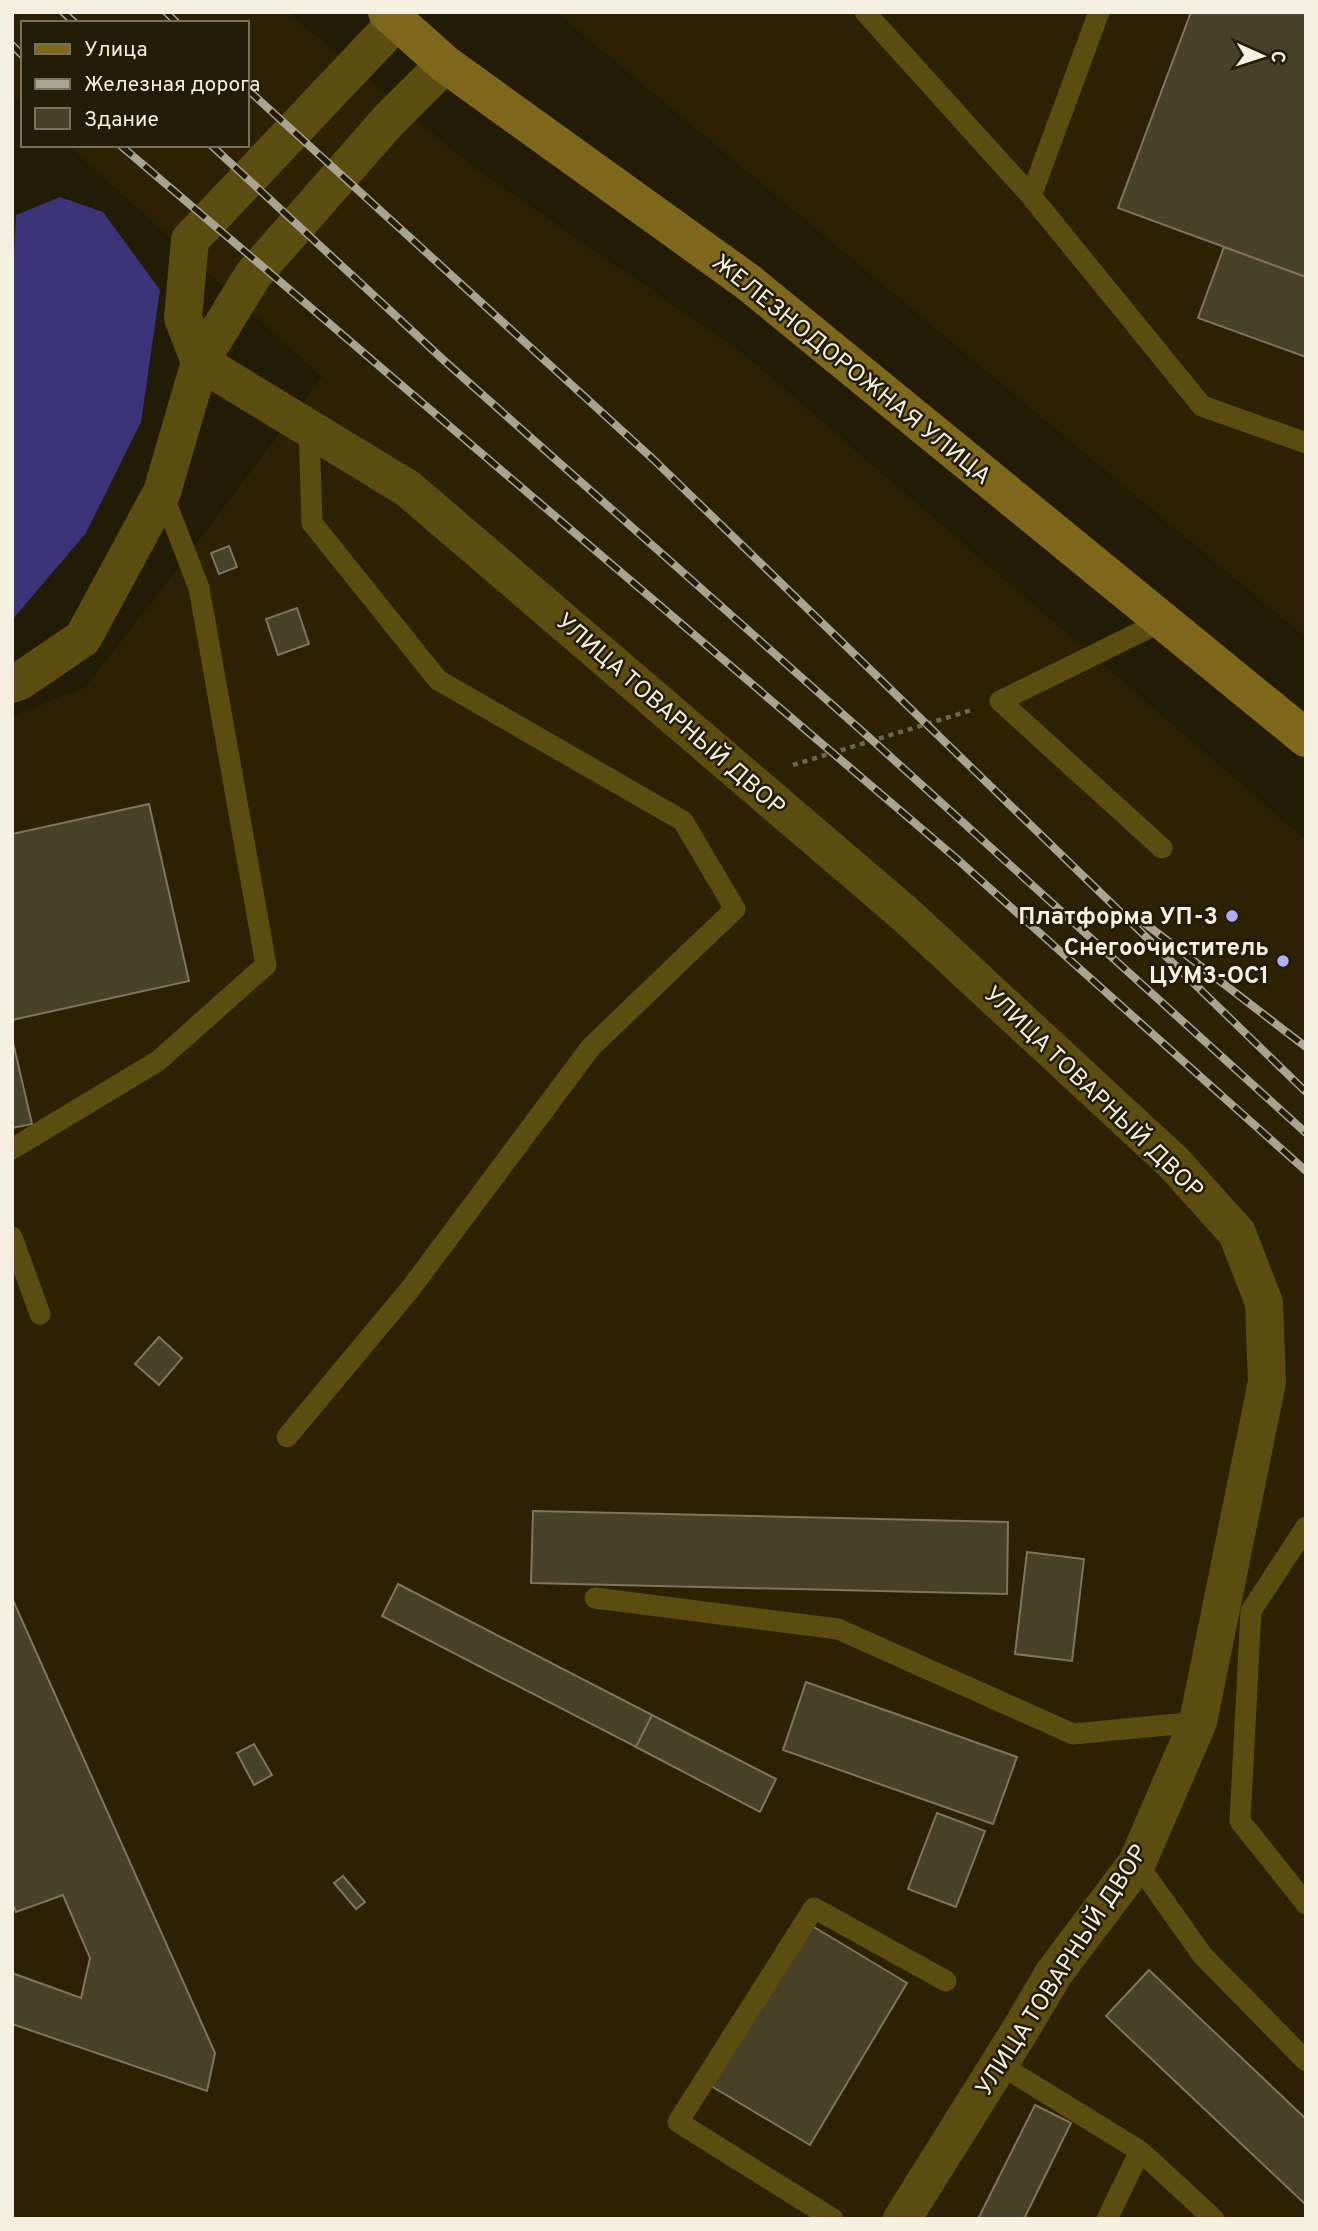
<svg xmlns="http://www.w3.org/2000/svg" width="1318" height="2231" viewBox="0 0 1318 2231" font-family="Overpass,sans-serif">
<rect width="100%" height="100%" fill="#231c04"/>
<path fill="#2c2202" d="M12,12H287L475,168L744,354L1306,840V2219H12V716L85,687L169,580L322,377L68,145H247V23H23V104L12,95Z
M556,12H1306V638Z"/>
<path fill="#3c347a" d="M60,197L103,212L160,290L141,422L86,533L12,620V289L16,215Z"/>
<path fill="#484027" stroke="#7e755b" stroke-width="2" d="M1191,12H1306V277L1118,208Z
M1224,247L1306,277V357L1198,318Z
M229,546L237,567L219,574L211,553Z
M297,608L309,644L278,655L266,619Z
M149,804L189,981L12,1020V834Z
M12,1038L32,1124L12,1128Z
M159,1337L182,1358L159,1385L135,1364Z
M533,1511L1008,1522L1007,1594L531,1583Z
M1027,1552L1084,1559L1072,1661L1015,1654Z
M398,1584L652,1715L636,1747L382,1616Z
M12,1598L215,2053L207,2091L12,2024V1973L81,1998L90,1958L63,1895L16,1912L12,1902Z
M806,1682L1017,1757L993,1824L783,1750Z
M652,1715L776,1779L760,1812L636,1747Z
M254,1744L272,1775L254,1785L237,1753Z
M937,1813L985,1831L956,1907L908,1889Z
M343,1876L365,1902L356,1909L334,1883Z
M809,1924L907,1983L810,2145L711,2086Z
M1149,1970L1306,2119V2205L1106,2016Z
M1035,2105L1071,2123L1024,2219H978Z"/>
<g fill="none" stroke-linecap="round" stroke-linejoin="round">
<path stroke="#6d6752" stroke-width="4.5" stroke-dasharray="5 5" stroke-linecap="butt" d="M793,765L972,710"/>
<path stroke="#5d4c0f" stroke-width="21" d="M865,12L1031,196L1202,406L1306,443
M1031,196L1099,12
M1162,848L1000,701L1163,621
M12,1149L158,1061L266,965L199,588L162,492
M12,1237L40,1314
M287,1437L411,1288L591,1047L735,909L683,821L438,680L312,523L309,428
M1306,1527L1251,1611L1240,1821L1306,1904
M595,1598L838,1629L1073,1734L1198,1722
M1137,1863L1203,1956L1306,2061
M999,2064L1140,2151L1214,2219
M833,2219L678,2122L814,1908L946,1981
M1107,2219L1140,2151"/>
<path stroke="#5d4c0f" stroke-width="38" d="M200,362L407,488L905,914L1173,1162L1237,1233L1264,1303L1267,1382L1198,1722L1137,1863L1054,1973L1018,2034L902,2219"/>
<path stroke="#5d4c0f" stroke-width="38" d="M200,362L183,318L190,240L397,21
M12,684L20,681L83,638L162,492L200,362L253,275L388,121L445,64"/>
<path stroke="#7d671b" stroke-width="38" d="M387,12L445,64L748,282L1306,738"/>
<defs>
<path id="rail" d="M63,12L75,23
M166,12L177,23
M12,45L23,56
M247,89L654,460L1306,1092
M120,145L957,859L1306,1171
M211,145L449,365L872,740L1306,1133
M1134,915L1306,1047"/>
</defs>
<use href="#rail" stroke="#a9a391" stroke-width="8"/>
<use href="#rail" stroke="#231c04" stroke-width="5" stroke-dasharray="16" stroke-linecap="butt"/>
</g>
<g fill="#afaefa" stroke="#231c04" stroke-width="2.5">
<circle cx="1232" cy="916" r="7"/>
<circle cx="1283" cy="961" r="7"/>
</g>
<g text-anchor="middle" stroke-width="5" stroke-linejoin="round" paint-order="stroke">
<g font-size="24" fill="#f5f0e1" stroke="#231c04">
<text transform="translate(852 369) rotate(39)" y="8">ЖЕЛЕЗНОДОРОЖНАЯ УЛИЦА</text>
<text transform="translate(671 714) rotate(41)" y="8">УЛИЦА ТОВАРНЫЙ ДВОР</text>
<text transform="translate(1094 1092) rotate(44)" y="8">УЛИЦА ТОВАРНЫЙ ДВОР</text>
<text transform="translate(1061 1970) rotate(-57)" y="8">УЛИЦА ТОВАРНЫЙ ДВОР</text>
</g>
<g font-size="24" font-weight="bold" fill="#f5f0e1" stroke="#231c04" text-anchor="end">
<text x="1218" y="924">Платформа УП-3</text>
<text x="1269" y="955">Снегоочиститель<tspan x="1269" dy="28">ЦУМ3-ОС1</tspan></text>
</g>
</g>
<rect width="1318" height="2231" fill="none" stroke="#f5f0e1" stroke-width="28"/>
<rect x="21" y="21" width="228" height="126" fill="#231c04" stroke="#77715c" stroke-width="2"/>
<rect x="35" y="44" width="35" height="10" fill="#7d671b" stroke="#77715c" stroke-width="2"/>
<text x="84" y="56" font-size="21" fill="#f5f0e1">Улица</text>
<rect x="35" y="79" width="35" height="10" fill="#a9a391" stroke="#77715c" stroke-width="2"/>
<text x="84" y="91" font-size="21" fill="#f5f0e1">Железная дорога</text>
<rect x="35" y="108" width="35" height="21" fill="#484027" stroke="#77715c" stroke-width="2"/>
<text x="84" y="126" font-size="21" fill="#f5f0e1">Здание</text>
<g transform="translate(1262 56) rotate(93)" stroke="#231c04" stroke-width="5" paint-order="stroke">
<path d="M0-5L12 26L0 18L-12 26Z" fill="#f5f0e1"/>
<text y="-10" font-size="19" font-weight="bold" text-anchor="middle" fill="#f5f0e1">С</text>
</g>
</svg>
